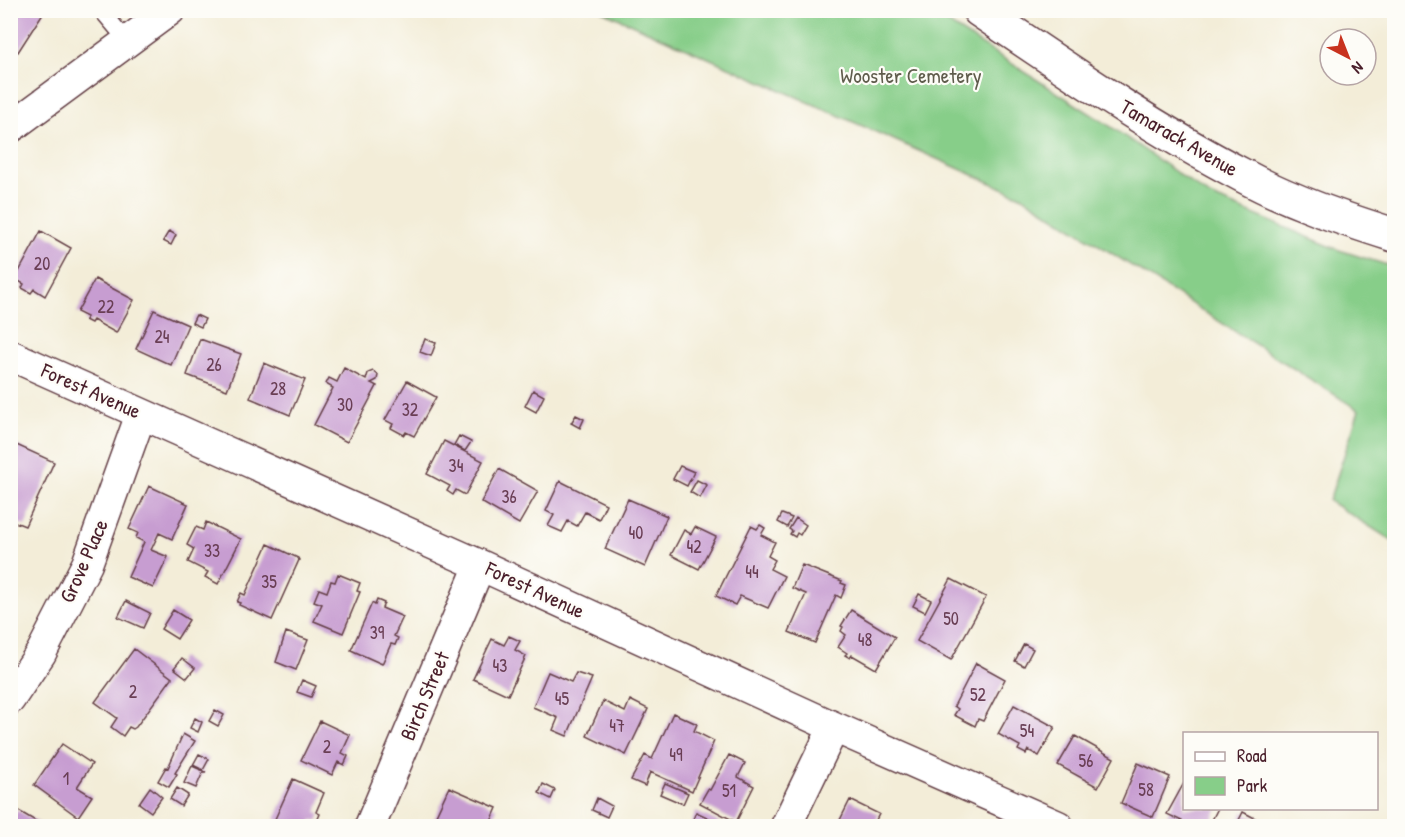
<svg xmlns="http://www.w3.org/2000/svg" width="1405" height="837" viewBox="0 0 1405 837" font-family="'Patrick Hand',sans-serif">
<rect width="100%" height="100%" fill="#fdfcf7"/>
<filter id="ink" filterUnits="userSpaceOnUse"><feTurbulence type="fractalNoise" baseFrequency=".0167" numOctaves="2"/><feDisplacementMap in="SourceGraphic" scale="12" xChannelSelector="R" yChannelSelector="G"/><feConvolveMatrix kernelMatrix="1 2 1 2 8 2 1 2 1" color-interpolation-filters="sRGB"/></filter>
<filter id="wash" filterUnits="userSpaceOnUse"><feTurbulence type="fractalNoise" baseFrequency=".008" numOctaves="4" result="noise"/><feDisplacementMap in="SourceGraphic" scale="24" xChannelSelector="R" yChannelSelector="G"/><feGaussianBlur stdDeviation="1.35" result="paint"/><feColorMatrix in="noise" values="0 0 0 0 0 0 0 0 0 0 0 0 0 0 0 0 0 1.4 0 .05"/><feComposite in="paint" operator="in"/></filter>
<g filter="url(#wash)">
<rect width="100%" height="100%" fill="#f3edd8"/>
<path fill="#87ce89" stroke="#68765a" stroke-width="1.5" d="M602,11H929L1113,128L1210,196L1339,250L1394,267V542L1329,501L1359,410L1023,197Z"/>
<g id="blocks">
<path fill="#c79dd1" d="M10,10H45L18,52L10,48Z
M41,231L71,248L45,296L34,289L31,293L22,288L24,284L15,279Z
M169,231L176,235L171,245L163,241Z
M95,279L134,300L116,333L93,320L91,323L85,320L87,317L77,312Z
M154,310L188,325L171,365L136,349Z
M196,315L205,319L201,327L192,323Z
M200,339L241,354L227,390L187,375Z
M425,339L436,343L431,356L420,352Z
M264,363L305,380L290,415L250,398Z
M344,368L366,380L368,373L373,371L378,375L377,380L371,383L377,386L347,442L314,425L333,388L326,384L329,378L337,382Z
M407,381L436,397L414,436L406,432L404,435L391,428L393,424L385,420Z
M533,390L544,396L536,412L525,406Z
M576,415L584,419L580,428L571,423Z
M459,436L471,442L465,451L454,445Z
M444,441L483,461L465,495L456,490L453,495L447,491L450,486L427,474Z
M10,442L54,462L25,526L10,520Z
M680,466L694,472L687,486L673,479Z
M499,469L538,491L519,524L481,502Z
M697,480L707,485L700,498L690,492Z
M560,481L606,504L599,519L585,512L577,526L568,521L562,532L548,526L554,515L546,511Z
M149,486L188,504L172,539L159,533L151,550L168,557L153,588L128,577L144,542L136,538L138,533L129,529Z
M628,499L667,516L645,567L605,549Z
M782,514L792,518L787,527L778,522Z
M796,518L806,525L800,535L797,533L795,537L790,534L792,531L789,529Z
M206,522L241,539L218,584L205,577L208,572L188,562L194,549L187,545L196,527L203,530Z
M760,525L765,528L761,535L775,542L768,556L775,560L770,569L784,576L768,608L740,596L735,605L716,596L751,526L757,529Z
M695,527L716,537L699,569L671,555L684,530L691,534Z
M268,544L298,558L299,560L272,620L239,605L240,603L237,602L241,593L245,595Z
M802,565L842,581L841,583L846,585L841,598L836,595L815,643L789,632L806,594L792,588Z
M338,574L360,583L357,591L360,592L343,633L314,621L322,604L314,601L319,589L327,592L331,581L335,582Z
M951,579L986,597L951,660L917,641Z
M919,594L931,600L925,612L913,606Z
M377,600L384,603L382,608L403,617L394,636L398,638L395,645L391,644L382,664L351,650L372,603L375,605Z
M126,601L150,613L143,628L118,617Z
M173,610L189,620L177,639L161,629Z
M851,610L895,637L876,669L852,655L850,658L845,655L847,653L838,647L846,635L841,631L843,627L841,626Z
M286,632L308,640L296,670L276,662Z
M509,636L520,641L515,650L526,656L508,695L473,679L492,639L504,645Z
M1024,644L1033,649L1024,666L1015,661Z
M134,649L172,678L136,727L133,729L129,727L123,736L111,727L117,718L95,702Z
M182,658L195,668L187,678L174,668Z
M976,663L1005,679L983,721L978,719L975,726L954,715L958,709L954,706Z
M548,672L571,682L576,673L592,678L567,736L553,730L558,718L533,707Z
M302,680L316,686L311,697L297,692Z
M630,700L648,709L626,755L587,736L603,701L625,712Z
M1014,705L1055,727L1039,756L1028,750L1026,754L1018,750L1020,746L998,734Z
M215,710L224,715L218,726L209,721Z
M673,713L697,724L694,731L714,741L692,791L650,772L645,786L631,780L645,755L652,759Z
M195,718L202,722L198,732L190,728Z
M320,721L350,735L342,753L348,756L344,765L338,762L332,775L301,760Z
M183,734L195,741L175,773L177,774L169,787L158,781L166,767L168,768Z
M1075,736L1114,758L1098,787L1058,765Z
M62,744L92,764L77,787L92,796L78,817L34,785Z
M199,754L209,759L203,770L193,765Z
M729,755L745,763L738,777L754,786L736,822L700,803L708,789L710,790Z
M1138,763L1170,777L1153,817L1121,803Z
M192,766L206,772H203L196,788L184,783Z
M293,779L324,793L316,812L320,814L317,821L312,820L309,826H293L275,819Z
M665,783L688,793L683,804L660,794Z
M1184,783V808H1218L1209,826H1192L1167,814Z
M543,784L555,790L551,799L539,793Z
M150,787L162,797L151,812L139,803Z
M449,787L497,808L489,826H431Z
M177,788L188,795L181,806L170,799Z
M597,798L612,806L607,817L592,810Z
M850,800L879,814L873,826H837Z
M17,810L44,826H10V822Z
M696,812L720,823L718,826H697L691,824Z
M1243,812L1270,826H1236Z"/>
</g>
</g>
<g filter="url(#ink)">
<use href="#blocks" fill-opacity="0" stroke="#633e45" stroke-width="1.5"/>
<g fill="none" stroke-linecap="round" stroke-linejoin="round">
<defs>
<path id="service" d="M101,10L128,42"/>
<path id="minor" d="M10,128L170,10
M10,355L480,565L834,727L1058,826
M10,699L41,653L87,564L141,414
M370,826L480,565
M786,826L834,727"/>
<path id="tertiary" d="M979,10C1065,68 1150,127 1242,175C1290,201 1343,219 1394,235"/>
</defs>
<use href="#service" stroke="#633e45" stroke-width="18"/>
<use href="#minor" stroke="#633e45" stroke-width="33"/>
<use href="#tertiary" stroke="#633e45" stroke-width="36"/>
<use href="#service" stroke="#fff" stroke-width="15"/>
<use href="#minor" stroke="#fff" stroke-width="30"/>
<use href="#tertiary" stroke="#fff" stroke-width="33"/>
</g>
</g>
<g text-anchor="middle" stroke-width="4.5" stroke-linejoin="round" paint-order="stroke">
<g font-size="18" fill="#693e54">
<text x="42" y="270">20</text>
<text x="106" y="313">22</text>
<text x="162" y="343">24</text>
<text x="214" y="371">26</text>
<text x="278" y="395">28</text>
<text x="345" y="411">30</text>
<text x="410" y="416">32</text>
<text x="456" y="472">34</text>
<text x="509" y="503">36</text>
<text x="636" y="539">40</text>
<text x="694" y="553">42</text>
<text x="212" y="557">33</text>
<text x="752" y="578">44</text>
<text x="269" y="588">35</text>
<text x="951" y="625">50</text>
<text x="377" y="639">39</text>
<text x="865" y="646">48</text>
<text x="500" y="672">43</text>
<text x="133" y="698">2</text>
<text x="978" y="701">52</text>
<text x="562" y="705">45</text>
<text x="617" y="732">47</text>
<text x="1027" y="737">54</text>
<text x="327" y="753">2</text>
<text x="676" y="761">49</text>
<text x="1086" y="767">56</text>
<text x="66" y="785">1</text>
<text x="1146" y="796">58</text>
<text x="729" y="797">51</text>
</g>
<g font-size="21" fill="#5f5c4c" stroke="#fdfcf7">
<text x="911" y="83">Wooster Cemetery</text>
</g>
<g font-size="21" fill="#4a1f2b" stroke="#fdfcf7">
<text transform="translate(1179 138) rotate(30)" y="7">Tamarack Avenue</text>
<text transform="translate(91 391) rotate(24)" y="7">Forest Avenue</text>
<text transform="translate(84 561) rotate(-66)" y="7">Grove Place</text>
<text transform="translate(535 590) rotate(25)" y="7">Forest Avenue</text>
<text transform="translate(425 696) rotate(-67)" y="7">Birch Street</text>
</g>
</g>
<rect width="1405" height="837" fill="none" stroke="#fdfcf7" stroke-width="36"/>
<rect x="1183" y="732" width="195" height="78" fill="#fdfcf7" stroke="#b5a4a5" stroke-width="1.5"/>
<rect x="1195" y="752" width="30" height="9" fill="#ffffff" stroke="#b5a4a5" stroke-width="1.5"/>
<text x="1237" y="762" font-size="18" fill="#4a1f2b">Road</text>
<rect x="1195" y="777" width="30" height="18" fill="#87ce89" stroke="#b5a4a5" stroke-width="1.5"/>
<text x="1237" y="792" font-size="18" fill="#4a1f2b">Park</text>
<g transform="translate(1348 57) rotate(138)"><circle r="28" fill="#fdfcf7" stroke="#b5a4a5" stroke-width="1.5"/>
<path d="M0-4.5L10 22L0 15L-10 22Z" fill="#c8321e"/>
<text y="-9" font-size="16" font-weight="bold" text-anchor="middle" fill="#4a1f2b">N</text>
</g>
</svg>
